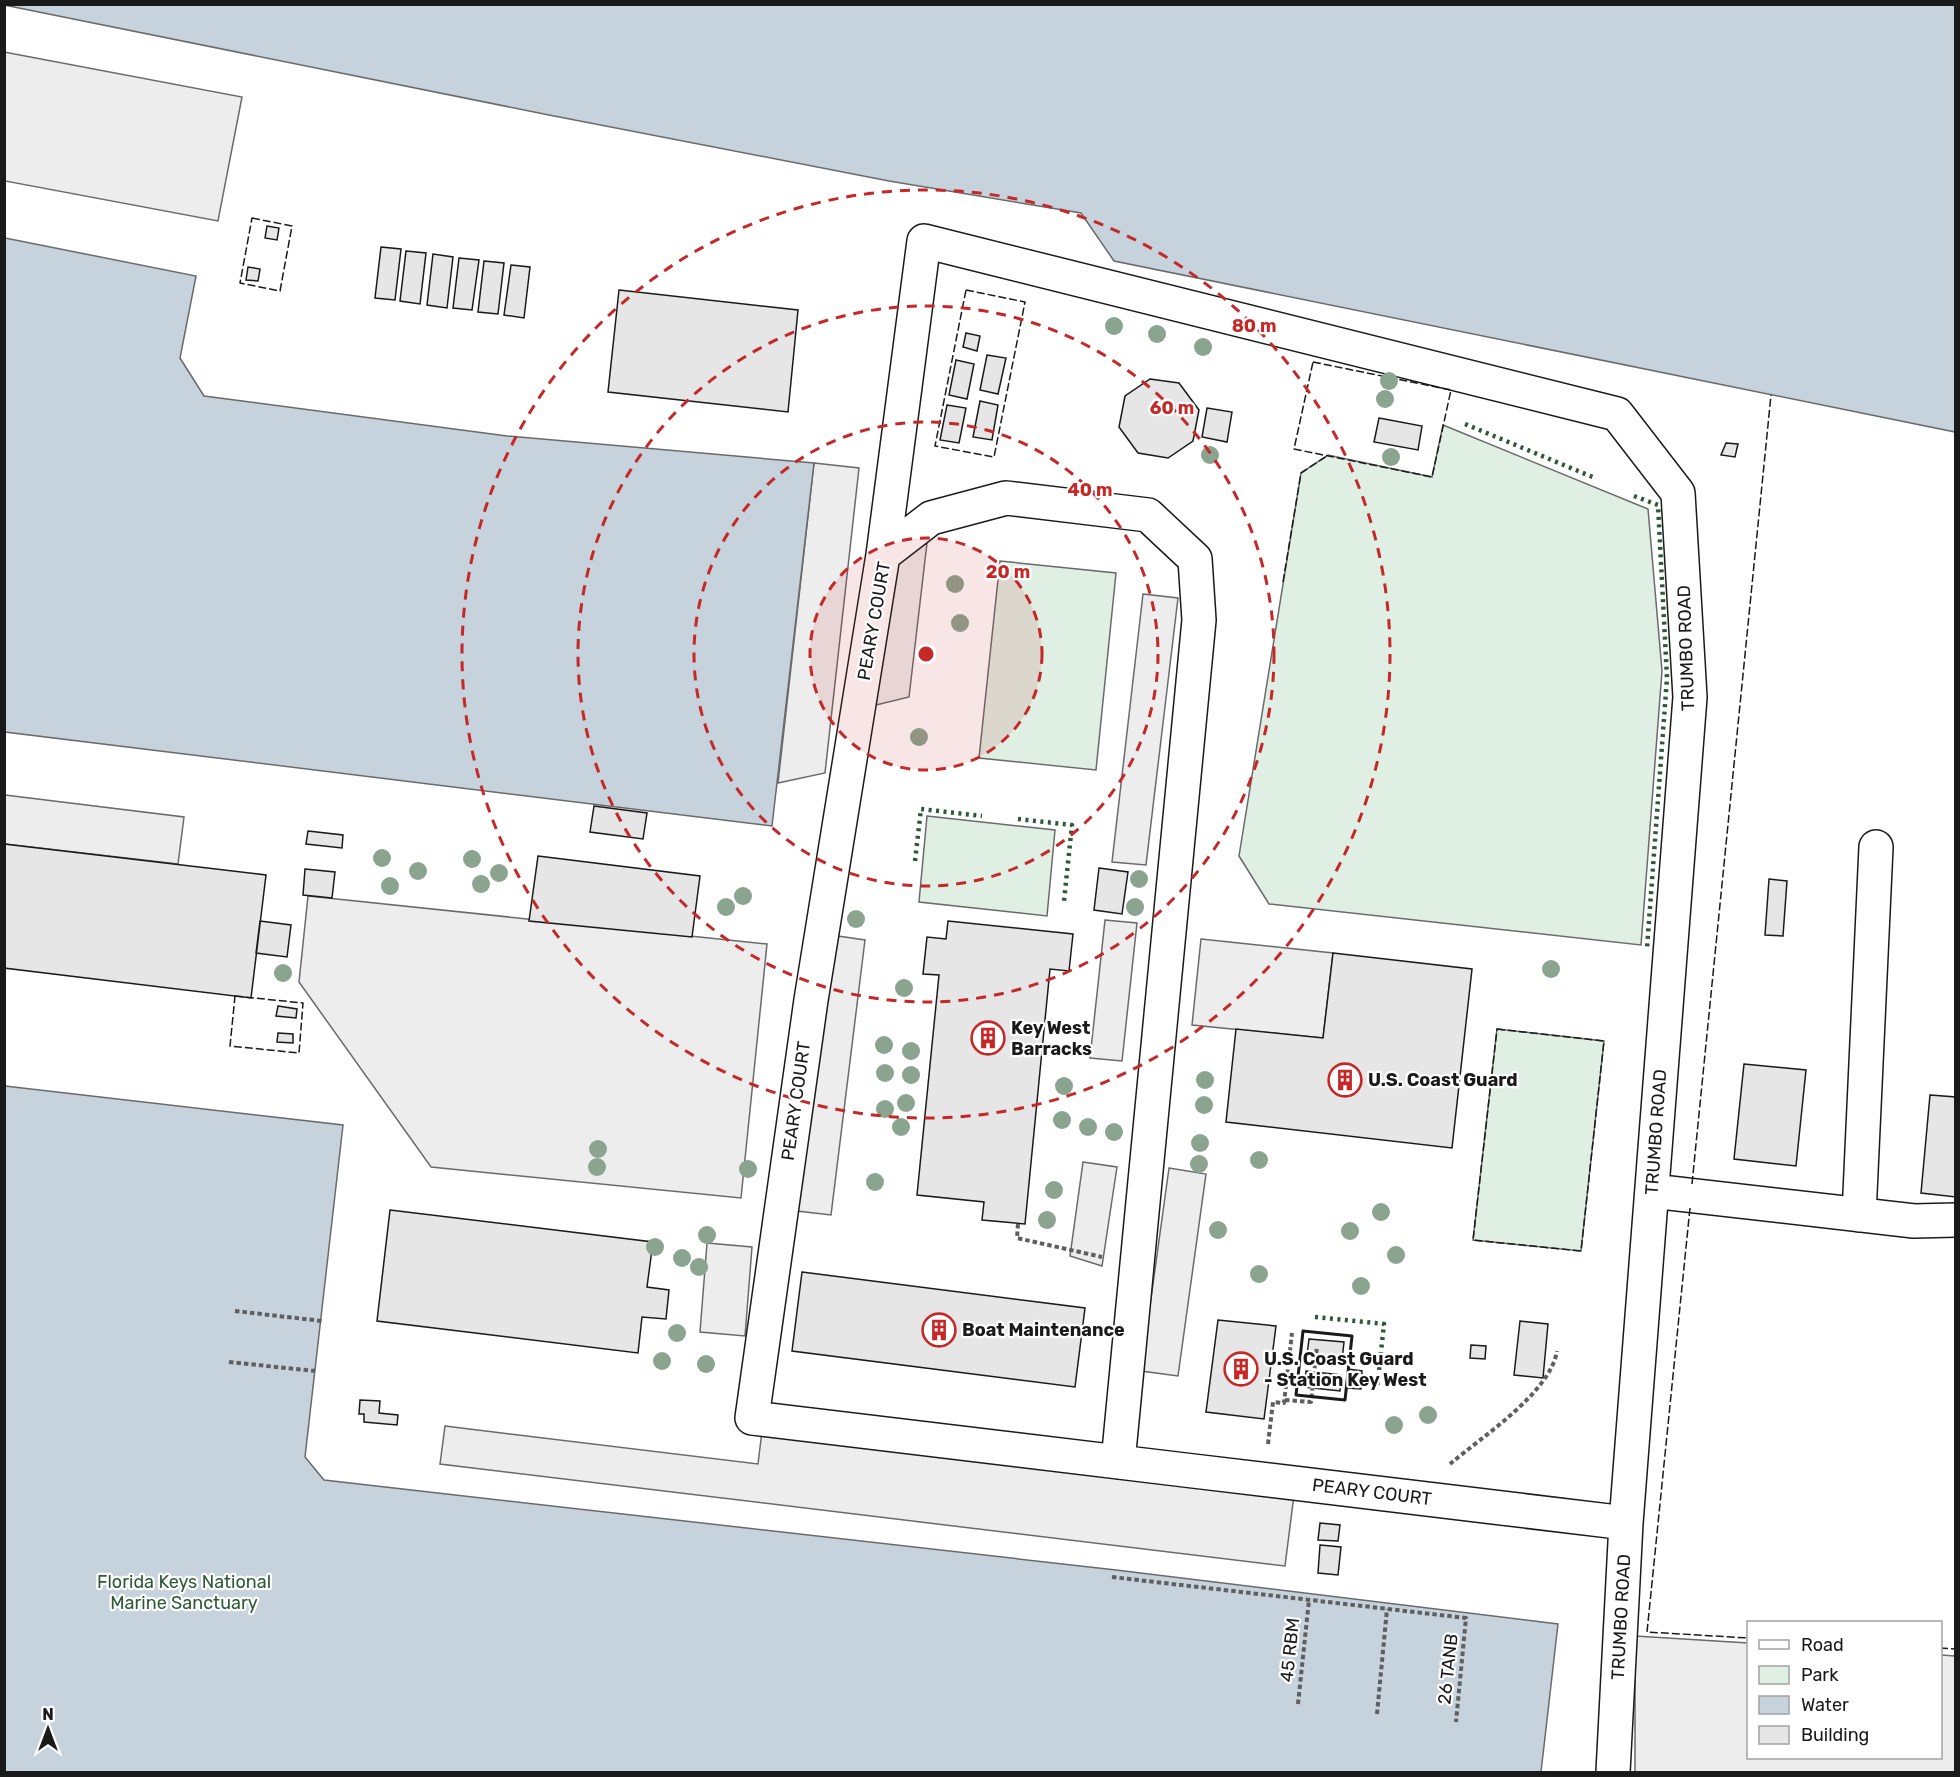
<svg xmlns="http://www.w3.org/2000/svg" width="1960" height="1777" viewBox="0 0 1960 1777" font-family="Rubik,sans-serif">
<rect width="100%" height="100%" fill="#fff"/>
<path fill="#e0efe3" stroke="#6a6a6a" stroke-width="1.5" d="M1443,425L1648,509L1662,671L1641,945L1269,904L1239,856L1301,473L1328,455L1432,477Z
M1000,561L1116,573L1096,770L979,758Z
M927,816L1055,830L1047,916L919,902Z
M1497,1029L1604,1041L1581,1251L1473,1240Z"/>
<path fill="#ededed" stroke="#6a6a6a" stroke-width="1.5" d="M4,52L242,97L218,221L5,181Z
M814,463L859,468L825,773L778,783Z
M927,543L909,697L872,706L895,559Z
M1143,594L1178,598L1146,865L1112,862Z
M5,795L184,817L178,864L5,844Z
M308,896L767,944L741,1198L431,1167L299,982Z
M1105,920L1137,923L1122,1061L1090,1058Z
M831,935L865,940L831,1215L797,1211Z
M1201,939L1333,953L1323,1038L1192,1025Z
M1083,1162L1117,1167L1102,1266L1070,1256Z
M1169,1168L1206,1174L1178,1376L1141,1371Z
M707,1243L752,1247L745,1336L700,1332Z
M445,1426L758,1464L762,1431L1294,1495L1285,1566L440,1464Z
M1635,1636L1748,1643V1758H1940L1941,1655L1955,1656V1772H1635Z"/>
<path fill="#c6d2dc" stroke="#6a6a6a" stroke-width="1.5" d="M4,5H1955V432L1114,261L1081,213L889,181L549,115Z
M5,238L196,276L180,358L204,396L507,436L814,463L772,826L5,732Z
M5,1086L343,1125L305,1457L324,1480L1116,1570L1558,1624L1541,1772H5Z"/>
<path fill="#e6e6e6" stroke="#1a1a1a" stroke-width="1.5" d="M267,226L279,228L277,240L265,238Z
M381,247L401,249L395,300L375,298Z
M406,251L426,253L420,304L400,301Z
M433,254L453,257L447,308L427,305Z
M459,258L479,260L472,310L453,308Z
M484,261L504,263L498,314L478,312Z
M511,265L530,267L524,318L504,315Z
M248,267L260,269L258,281L246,280Z
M619,290L798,310L788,412L608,392Z
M966,333L980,336L977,351L963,347Z
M987,355L1006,358L998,394L980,390Z
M956,360L974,364L967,399L949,395Z
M1150,379L1179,383L1199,410L1193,441L1168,458L1138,453L1119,427L1125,396Z
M980,401L998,405L992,440L973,437Z
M947,405L966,408L959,443L940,440Z
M1207,408L1232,412L1227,442L1202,437Z
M1379,418L1422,426L1418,450L1374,442Z
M1726,443L1738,444L1735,457L1721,455Z
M594,806L647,813L643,839L590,832Z
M308,831L343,835L342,848L306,844Z
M4,844L266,875L251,998L4,968Z
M538,856L700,876L692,937L529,921Z
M1099,868L1128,872L1122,914L1094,910Z
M305,869L335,872L332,898L303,895Z
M1769,879L1787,881L1783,936L1765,935Z
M260,921L291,925L287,957L256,953Z
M948,921L1073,934L1069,971L1050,969L1025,1224L982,1220L984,1202L917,1195L939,975L923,974L927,937L946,939Z
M1333,953L1472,969L1452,1148L1226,1122L1236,1029L1323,1038Z
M278,1006L297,1009L296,1018L276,1016Z
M278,1033L293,1034V1043L277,1042Z
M1744,1064L1806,1070L1796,1166L1734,1159Z
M1930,1095L1956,1097V1197L1921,1193Z
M390,1210L653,1242L647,1287L669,1290L666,1319L642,1317L638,1353L377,1321Z
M802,1272L1085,1308L1075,1387L792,1351Z
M1218,1320L1276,1326L1264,1419L1206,1412Z
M1520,1321L1548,1324L1543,1378L1514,1375Z
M1309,1339L1344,1342L1342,1360L1307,1355Z
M1471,1345L1486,1346L1485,1359L1470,1358Z
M1348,1369L1362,1371L1361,1389L1347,1388Z
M1306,1371L1341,1375L1340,1391L1304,1387Z
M360,1400L380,1401L379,1413L398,1415L397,1425L364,1422V1414H359Z
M1320,1523L1340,1525L1338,1541L1318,1540Z
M1320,1545L1341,1547L1338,1575L1318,1573Z"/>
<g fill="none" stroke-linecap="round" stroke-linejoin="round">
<defs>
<path id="minor" d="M883,555L924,241L1617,414L1678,493L1690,697L1626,1523L1613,1772
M1652,1191L1914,1221L1956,1220
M1859,1215L1876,847
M1118,1462L1199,620L1195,559L1148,515L1006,498L931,518L883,555L811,1000L752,1418C1043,1453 1335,1488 1626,1523"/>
</defs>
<use href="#minor" stroke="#1a1a1a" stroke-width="36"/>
<path stroke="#5f5f5f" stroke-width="4" stroke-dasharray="4.5 3" stroke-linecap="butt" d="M1018,1224L1017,1238L1102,1257
M235,1311L322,1321
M229,1362L315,1371
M1285,1400L1311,1402L1317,1346
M1268,1444L1273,1402L1284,1403L1292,1333
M1450,1464C1483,1436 1550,1393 1557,1351
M1112,1577L1466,1618L1456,1722
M1298,1704L1309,1600
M1377,1714L1387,1609"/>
<use href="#minor" stroke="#fff" stroke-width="33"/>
<path stroke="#2b5a34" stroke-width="4.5" stroke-dasharray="3 4.5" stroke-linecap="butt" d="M1465,424L1595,478
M1634,496L1658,505L1667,678L1647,948
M1018,819L1072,825L1064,901
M915,861L921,809L982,816
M1315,1317L1384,1324L1377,1389"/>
<path stroke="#1a1a1a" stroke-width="1.5" stroke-dasharray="8 3" stroke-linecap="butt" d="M252,218L292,226L280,291L240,283Z
M966,290L1025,302L994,457L935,446Z
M1313,362L1451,390L1432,477L1294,449Z
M1283,582L1301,473L1327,456
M235,996L303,1003L299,1053L230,1046Z
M1497,1029L1604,1041L1581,1251L1473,1240Z
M1692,1184L1771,395
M1690,1208L1647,1632L1748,1638
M1940,1648L1956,1649"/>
<path stroke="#1a1a1a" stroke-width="3" d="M1303,1331L1352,1336L1345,1400L1296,1395Z"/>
</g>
<g fill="#8aa48f">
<circle cx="1114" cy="326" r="9"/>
<circle cx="1157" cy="334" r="9"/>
<circle cx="1203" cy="347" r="9"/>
<circle cx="1389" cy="381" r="9"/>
<circle cx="1385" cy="399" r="9"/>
<circle cx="1210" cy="455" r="9"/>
<circle cx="1391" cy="457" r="9"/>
<circle cx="955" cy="584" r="9"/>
<circle cx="960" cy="623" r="9"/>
<circle cx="919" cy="737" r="9"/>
<circle cx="382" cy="858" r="9"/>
<circle cx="472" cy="859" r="9"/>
<circle cx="418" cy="871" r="9"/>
<circle cx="499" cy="873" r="9"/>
<circle cx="1139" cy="879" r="9"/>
<circle cx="481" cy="884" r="9"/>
<circle cx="390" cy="886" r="9"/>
<circle cx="743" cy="896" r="9"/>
<circle cx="726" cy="907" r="9"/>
<circle cx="1135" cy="907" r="9"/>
<circle cx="856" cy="919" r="9"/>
<circle cx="1551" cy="969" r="9"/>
<circle cx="283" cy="973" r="9"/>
<circle cx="904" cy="988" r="9"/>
<circle cx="884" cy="1045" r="9"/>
<circle cx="911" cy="1051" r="9"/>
<circle cx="885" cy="1073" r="9"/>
<circle cx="911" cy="1075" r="9"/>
<circle cx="1205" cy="1080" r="9"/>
<circle cx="1064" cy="1086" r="9"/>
<circle cx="906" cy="1103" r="9"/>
<circle cx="1204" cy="1105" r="9"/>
<circle cx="885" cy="1109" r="9"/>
<circle cx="1062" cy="1120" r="9"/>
<circle cx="901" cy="1127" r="9"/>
<circle cx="1088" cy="1127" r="9"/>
<circle cx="1114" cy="1132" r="9"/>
<circle cx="1200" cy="1143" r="9"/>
<circle cx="598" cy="1149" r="9"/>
<circle cx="1259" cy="1160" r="9"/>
<circle cx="1199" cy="1164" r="9"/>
<circle cx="597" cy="1167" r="9"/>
<circle cx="748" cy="1169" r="9"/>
<circle cx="875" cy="1182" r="9"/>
<circle cx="1054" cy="1190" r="9"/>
<circle cx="1381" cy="1212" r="9"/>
<circle cx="1047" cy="1220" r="9"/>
<circle cx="1218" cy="1230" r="9"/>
<circle cx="1350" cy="1231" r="9"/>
<circle cx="707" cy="1235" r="9"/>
<circle cx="655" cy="1247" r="9"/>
<circle cx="1396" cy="1255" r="9"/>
<circle cx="682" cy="1258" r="9"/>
<circle cx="699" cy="1267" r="9"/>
<circle cx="1259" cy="1274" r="9"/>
<circle cx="1361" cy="1286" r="9"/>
<circle cx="677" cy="1333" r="9"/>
<circle cx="662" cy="1361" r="9"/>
<circle cx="706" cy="1364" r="9"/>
<circle cx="1428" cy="1415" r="9"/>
<circle cx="1394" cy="1425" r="9"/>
</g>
<circle cx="926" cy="654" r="116" fill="#c62828" fill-opacity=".12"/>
<g fill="none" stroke="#c62828" stroke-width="3" stroke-dasharray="10 8">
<circle cx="926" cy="654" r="116"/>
<circle cx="926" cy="654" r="232"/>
<circle cx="926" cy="654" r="348"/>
<circle cx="926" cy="654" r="464"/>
</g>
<defs>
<symbol id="building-ring" viewBox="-11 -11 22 22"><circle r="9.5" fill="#fff" stroke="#c62828" stroke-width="1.5"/><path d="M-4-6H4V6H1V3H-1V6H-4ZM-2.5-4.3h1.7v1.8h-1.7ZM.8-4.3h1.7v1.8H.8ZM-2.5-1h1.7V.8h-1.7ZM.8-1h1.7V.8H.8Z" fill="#c62828"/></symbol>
</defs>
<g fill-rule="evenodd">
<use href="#building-ring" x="969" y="1019" width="38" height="38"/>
<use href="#building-ring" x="1326" y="1061" width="38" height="38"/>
<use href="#building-ring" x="920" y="1311" width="38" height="38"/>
<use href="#building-ring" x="1222" y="1350" width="38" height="38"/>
</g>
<g text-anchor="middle" stroke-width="4.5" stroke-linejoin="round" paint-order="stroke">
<g font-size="18" fill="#1a1a1a" stroke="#fff">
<text transform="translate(874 621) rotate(-80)" y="6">PEARY COURT</text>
<text transform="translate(1686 648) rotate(-92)" y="6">TRUMBO ROAD</text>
<text transform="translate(796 1101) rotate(-82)" y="6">PEARY COURT</text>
<text transform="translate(1656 1132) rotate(-86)" y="6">TRUMBO ROAD</text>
<text transform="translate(1372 1492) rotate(7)" y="6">PEARY COURT</text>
<text transform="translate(1621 1617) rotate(-87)" y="6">TRUMBO ROAD</text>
<text transform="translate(1290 1650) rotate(-84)" y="6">45 RBM</text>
<text transform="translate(1448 1669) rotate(-84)" y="6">26 TANB</text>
</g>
<g font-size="18" font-weight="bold" fill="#1a1a1a" stroke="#fff" text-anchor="start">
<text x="1011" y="1034">Key West<tspan x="1011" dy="21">Barracks</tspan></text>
<text x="1368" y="1086">U.S. Coast Guard</text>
<text x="962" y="1336">Boat Maintenance</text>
<text x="1264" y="1365">U.S. Coast Guard<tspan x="1264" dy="21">- Station Key West</tspan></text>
</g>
<g font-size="18" fill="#2b5a34" stroke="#fff">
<text x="184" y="1588">Florida Keys National<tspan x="184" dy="21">Marine Sanctuary</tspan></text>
</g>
</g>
<circle cx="926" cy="654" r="9" fill="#c62828" stroke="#fff" stroke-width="3"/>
<g font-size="18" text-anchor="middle" font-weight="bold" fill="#c62828" stroke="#fff" stroke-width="4.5" stroke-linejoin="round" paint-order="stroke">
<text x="1254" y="332">80 m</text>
<text x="1172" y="414">60 m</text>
<text x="1090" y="496">40 m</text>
<text x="1008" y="578">20 m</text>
</g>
<rect width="1960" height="1777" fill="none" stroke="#1a1a1a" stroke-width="12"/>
<rect x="1747" y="1621" width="195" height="138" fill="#ffffff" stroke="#a3a3a3" stroke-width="1.5"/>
<rect x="1759" y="1640" width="30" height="9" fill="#ffffff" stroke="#a3a3a3" stroke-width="1.5"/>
<text x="1801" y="1651" font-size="18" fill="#1a1a1a">Road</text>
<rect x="1759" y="1666" width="30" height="18" fill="#e0efe3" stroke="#a3a3a3" stroke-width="1.5"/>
<text x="1801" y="1681" font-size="18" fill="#1a1a1a">Park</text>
<rect x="1759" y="1696" width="30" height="18" fill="#c6d2dc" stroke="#a3a3a3" stroke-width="1.5"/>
<text x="1801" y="1711" font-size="18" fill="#1a1a1a">Water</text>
<rect x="1759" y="1726" width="30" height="18" fill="#e6e6e6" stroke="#a3a3a3" stroke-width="1.5"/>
<text x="1801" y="1741" font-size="18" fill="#1a1a1a">Building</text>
<g transform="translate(48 1729)" stroke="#ffffff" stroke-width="4.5" paint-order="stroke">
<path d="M0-4.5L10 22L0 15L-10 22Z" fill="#1a1a1a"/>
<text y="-9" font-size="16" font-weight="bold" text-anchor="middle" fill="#1a1a1a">N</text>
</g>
</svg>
